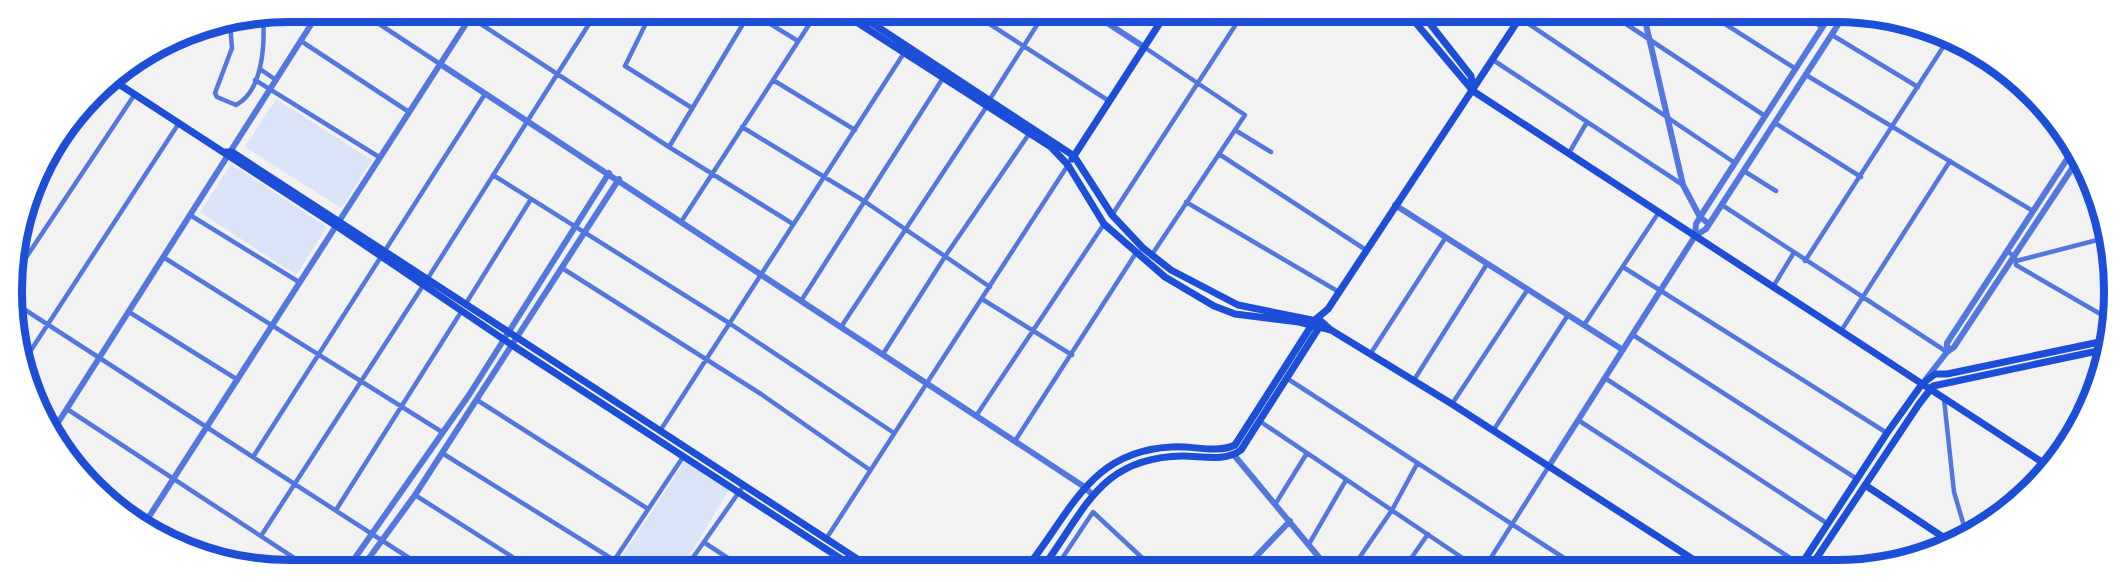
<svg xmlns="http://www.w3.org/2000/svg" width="2126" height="582" viewBox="0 0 2126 582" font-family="Barlow,sans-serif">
<rect width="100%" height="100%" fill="#f2f2f2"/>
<path fill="#dbe4f7" d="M276,99L372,160L341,208L245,147Z
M231,164L327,227L296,275L200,212Z
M686,459L730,488L683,566L629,565L620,560Z"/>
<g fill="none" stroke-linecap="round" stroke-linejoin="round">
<path stroke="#5277de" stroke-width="4.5" d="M361,12L440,64
M464,13L669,147L793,224
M569,13L588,25
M651,13L625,66L692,108
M754,14L798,41
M974,14L1109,101
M1614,16L1765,116
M1714,17L1796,69
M1806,17L1822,27
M1520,18L1735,163
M230,24L232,48L215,93L217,97L236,105C263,91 265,44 263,17
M1832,35L1918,87
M301,41L409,112
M1144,47L1245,115L1151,256
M1493,60L1683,185
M260,69L276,80
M1806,75L2033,211
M255,80L379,157
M773,80L855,130
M990,99L1044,14
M1775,123L1861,177
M742,127L864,201L990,287
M1235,130L1271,152
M669,147L749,14
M1569,153L1587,122
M1219,154L1366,250
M1744,171L1776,191
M493,175L729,323L894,433
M1186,202L1339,292
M1722,205L1947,352
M190,215L299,282
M1112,215L1242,15
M681,222L816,14
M2007,251L2015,257L2016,265L2109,319
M163,257L442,432
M1805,261L1947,41
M2016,261L2109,237
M1623,267L1887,433
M562,268L761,394L870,470
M13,277L135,94
M428,278L596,13
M1773,287L1793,254
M982,299L1072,355
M801,301L943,78
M16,304L420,565
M465,305L531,199
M129,312L238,380
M1584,325L1659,212
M841,327L987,106
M1841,331L1950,161
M1633,335L1857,479
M1371,353L1446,237
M883,354L946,255L1029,134
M22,364L179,123
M1605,378L1828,524
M1288,379L1578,567
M1414,380L1487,264
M1944,399L1954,492L1967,536
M477,400L648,509
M1452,404L1528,289
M67,409L305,565
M976,416L1104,224
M1578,420L1801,565
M1261,422L1476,567
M660,431L904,53
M1493,431L1568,315
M1015,441L1136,253
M442,453L622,565
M253,457L485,94
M415,495L525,565
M1276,503L1307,453
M336,510L461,312
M261,536L424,284
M826,539L1068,165
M705,543L740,566
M1309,544L1346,480
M611,565L683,457
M687,566L744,485
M1057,566L1093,512L1151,566
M1353,567L1392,510L1417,464
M1405,567L1428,534
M1453,567L1460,557
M1485,567L1549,466"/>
<path stroke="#5277de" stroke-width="6" d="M1095,15L1144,47
M1644,16L1683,185L1700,217L1709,224
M440,64L1083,486L1093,495
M1395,205L1623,350
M1695,236L1696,224L1700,217L1829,17
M1947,352V343L2073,150
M1926,379L1947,352L1954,347L2077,161
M54,429L319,12
M1234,455L1327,567
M1549,466L1695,236L1706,229L1843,17
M143,526L473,13
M350,565L469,395L609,173
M364,565L415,495L619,179
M1246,567L1290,521"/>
<path stroke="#1d4ed8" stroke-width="7" d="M844,14L1051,147L1068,165L1104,224L1165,277L1214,306L1235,314L1299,322L1331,330
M858,14L1074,156L1112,215L1143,248L1171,270L1238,305L1322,322L1331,330L1452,404L1705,567
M1410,16L1473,91L2048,466
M1424,16L1471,76L1473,89
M111,79L338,227L512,345L852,566
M225,152H232L868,566
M1072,159L1165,15
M1865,485L1952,543
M1028,566C1072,510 1091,451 1171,447C1191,445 1217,454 1235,445L1315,320L1328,309L1521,16
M1044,566C1086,508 1101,457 1183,456C1202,456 1225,462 1241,450L1320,326
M1799,568L1887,433L1922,384L1935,374H1947L2109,340
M1810,568L1919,404L1933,386L2107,349"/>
</g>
<path d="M0 0H2126V582H0ZM290 22H1836A268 268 0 0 1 2104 290V292A268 268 0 0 1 1836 560H290A268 268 0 0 1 22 292V290A268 268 0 0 1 290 22Z" fill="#fff" fill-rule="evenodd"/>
<path fill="none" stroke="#1d4ed8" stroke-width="8" d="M290 22H1836A268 268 0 0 1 2104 290V292A268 268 0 0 1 1836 560H290A268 268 0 0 1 22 292V290A268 268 0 0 1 290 22Z"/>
</svg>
